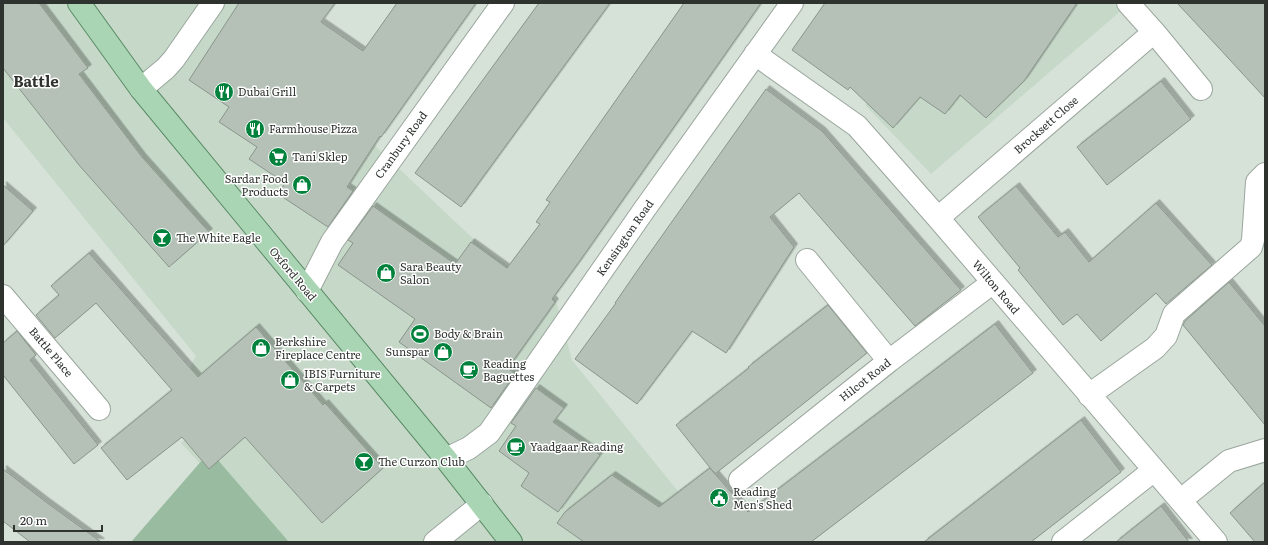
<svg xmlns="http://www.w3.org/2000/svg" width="1268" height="545" viewBox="0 0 1268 545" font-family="Literata,serif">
<defs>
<filter id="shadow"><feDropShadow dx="3.5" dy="-3.5" stdDeviation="0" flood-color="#0004"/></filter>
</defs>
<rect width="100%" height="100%" fill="#d6e2d8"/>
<path fill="#c6d9c9" d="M3,3H240L345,117L409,178L481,246L556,301L572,360L719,542H272L181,443L202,423L177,391L196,356L3,118Z
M936,3H1114L1122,10L931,174L865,105Z"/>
<path fill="#99bb9f" d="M210,451L289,542H131Z"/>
<path fill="#b5c1b7" stroke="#89958b" filter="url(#shadow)" d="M3,3H39L88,68L79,74L142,157L209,232L169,267L79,165L3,68Z
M239,3H335L321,22L363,51L397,3H476L381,137L380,136L347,187L353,191L328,227L278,194L285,183L249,159L257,147L219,122L229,107L189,80Z
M539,3H610L461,207L415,173Z
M684,3H761L579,262L552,299L555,302L508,368L515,374L491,408L399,342L415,319L338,265L353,243L348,240L373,206L455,264L471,242L507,268L540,224L536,222L550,202L546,200Z
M825,3H1077L1024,81L986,118L960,95L945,114L920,97L893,128L850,87L848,90L792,50Z
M1177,3H1265V98L1218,47Z
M1161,81L1191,119L1107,185L1077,147Z
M766,89L822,131L961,290L915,326L799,193L770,217L794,247L726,353L692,331L637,404L575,359L616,303H615L637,271Z
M3,185L33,211L3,246Z
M1016,186L1058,237L1065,232L1089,262L1156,203L1212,265L1166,304L1156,293L1101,341L1077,314L1063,325L1018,270L1020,268L978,217Z
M89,253L198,377L256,327L323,405L325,403L383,468L322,523L245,437L209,469L182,437L127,480L101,448L172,390L96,303L55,338L36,315L59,295L51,286Z
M1229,282L1265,326V425L1183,325L1185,321Z
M828,305L867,353L715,474L676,425L749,368L748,367Z
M995,324L1033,373L811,542H584L557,523L565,512L612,475L659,507L710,468L748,512Z
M17,331L36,355L30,360L98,445L74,464L3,375V343Z
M536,388L564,408L553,422L600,455L558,512L521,486L529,473L499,451L516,426L511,423Z
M1081,420L1121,472L1031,542H924Z
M3,469L46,502L101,542H30L3,521Z
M1265,482V542H1255L1230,513Z
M1161,506L1189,542H1116Z"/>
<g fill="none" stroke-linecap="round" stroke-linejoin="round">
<defs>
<path id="minor" d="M1128,3L1154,32
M755,54L857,126L938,218L1216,542
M141,89L166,68L174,59L213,3
M938,218L1154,32L1201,89
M807,260L889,361
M307,291L332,242L503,3
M3,296L99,409
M1089,395L1155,348L1166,336L1174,314L1251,247L1253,240L1257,182L1265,174
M446,459L469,448L489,433L644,210L792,3
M740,480L889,361L992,283
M1181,500L1229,461L1265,450
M435,542L482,504
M1063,542L1154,470"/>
<path id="major" d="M79,3L141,89L446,459L511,542"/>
</defs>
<use href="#minor" stroke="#9aa69d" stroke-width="24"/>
<use href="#major" stroke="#5a8a65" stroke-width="24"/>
<use href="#minor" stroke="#fff" stroke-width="22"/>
<use href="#major" stroke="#aad5b4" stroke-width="22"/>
</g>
<defs>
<symbol id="restaurant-disc" viewBox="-11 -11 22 22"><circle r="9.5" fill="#01823c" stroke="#fff"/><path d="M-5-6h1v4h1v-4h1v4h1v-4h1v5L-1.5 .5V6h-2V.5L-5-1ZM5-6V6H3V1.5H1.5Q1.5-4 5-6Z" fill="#fff"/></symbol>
<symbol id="supermarket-disc" viewBox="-11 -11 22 22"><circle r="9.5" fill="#01823c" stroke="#fff"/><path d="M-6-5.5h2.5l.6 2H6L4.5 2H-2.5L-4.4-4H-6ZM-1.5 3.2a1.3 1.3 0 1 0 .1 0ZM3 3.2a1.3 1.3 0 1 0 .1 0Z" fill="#fff"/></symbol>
<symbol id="shop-disc" viewBox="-11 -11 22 22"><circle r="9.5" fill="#01823c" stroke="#fff"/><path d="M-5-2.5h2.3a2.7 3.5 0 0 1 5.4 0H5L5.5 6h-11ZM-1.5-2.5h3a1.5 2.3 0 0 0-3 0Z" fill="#fff"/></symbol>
<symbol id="bar-disc" viewBox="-11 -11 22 22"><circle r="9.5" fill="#01823c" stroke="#fff"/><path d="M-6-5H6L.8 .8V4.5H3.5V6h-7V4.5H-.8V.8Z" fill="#fff"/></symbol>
<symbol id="stadium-disc" viewBox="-11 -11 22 22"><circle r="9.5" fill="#01823c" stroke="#fff"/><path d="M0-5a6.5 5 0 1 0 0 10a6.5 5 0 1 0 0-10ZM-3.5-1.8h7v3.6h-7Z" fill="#fff"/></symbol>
<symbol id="cafe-disc" viewBox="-11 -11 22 22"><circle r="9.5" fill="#01823c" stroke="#fff"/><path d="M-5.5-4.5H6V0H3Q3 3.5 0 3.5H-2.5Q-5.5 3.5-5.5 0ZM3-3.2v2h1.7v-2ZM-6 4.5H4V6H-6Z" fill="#fff"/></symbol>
<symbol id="civic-disc" viewBox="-11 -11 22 22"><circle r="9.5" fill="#01823c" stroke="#fff"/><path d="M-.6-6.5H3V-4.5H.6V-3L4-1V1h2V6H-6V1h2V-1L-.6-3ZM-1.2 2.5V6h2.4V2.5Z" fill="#fff"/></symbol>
</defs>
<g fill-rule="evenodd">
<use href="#restaurant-disc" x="213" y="81" width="22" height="22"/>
<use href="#restaurant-disc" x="244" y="118" width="22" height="22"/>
<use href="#supermarket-disc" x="267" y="146" width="22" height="22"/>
<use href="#shop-disc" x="291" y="174" width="22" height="22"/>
<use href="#bar-disc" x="151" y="227" width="22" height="22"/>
<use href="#shop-disc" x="375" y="262" width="22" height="22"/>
<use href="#stadium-disc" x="409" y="323" width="22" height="22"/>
<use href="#shop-disc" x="250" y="337" width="22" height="22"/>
<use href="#shop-disc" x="432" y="341" width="22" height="22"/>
<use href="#cafe-disc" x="458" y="359" width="22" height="22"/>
<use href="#shop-disc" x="279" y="369" width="22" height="22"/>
<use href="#cafe-disc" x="505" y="436" width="22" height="22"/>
<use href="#bar-disc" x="353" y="451" width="22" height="22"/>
<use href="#civic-disc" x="708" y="487" width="22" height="22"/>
</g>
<g text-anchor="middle" stroke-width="3" stroke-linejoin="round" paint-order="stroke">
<g font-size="11" fill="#2e332f" stroke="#fff" text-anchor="start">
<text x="238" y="96">Dubai Grill</text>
<text x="269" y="133">Farmhouse Pizza</text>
<text x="292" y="161">Tani Sklep</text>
<text x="288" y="183" text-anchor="end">Sardar Food<tspan x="288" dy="13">Products</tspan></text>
<text x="176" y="242">The White Eagle</text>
<text x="400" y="271">Sara Beauty<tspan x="400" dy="13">Salon</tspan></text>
<text x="434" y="338">Body &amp; Brain</text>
<text x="275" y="346">Berkshire<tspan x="275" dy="13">Fireplace Centre</tspan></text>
<text x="429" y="356" text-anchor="end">Sunspar</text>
<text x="483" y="368">Reading<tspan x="483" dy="13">Baguettes</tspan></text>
<text x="304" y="378">IBIS Furniture<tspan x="304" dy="13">&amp; Carpets</tspan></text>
<text x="530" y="451">Yaadgaar Reading</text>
<text x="378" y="466">The Curzon Club</text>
<text x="733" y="496">Reading<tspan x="733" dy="13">Men's Shed</tspan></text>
</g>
<g font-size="11" fill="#2e332f" stroke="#fff">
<text transform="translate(1046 125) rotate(-41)" y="4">Brocksett Close</text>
<text transform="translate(401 145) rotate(-54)" y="4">Cranbury Road</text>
<text transform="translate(625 238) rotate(-55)" y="4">Kensington Road</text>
<text transform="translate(293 274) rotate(50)" y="4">Oxford Road</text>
<text transform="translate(996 287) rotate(50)" y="4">Wilton Road</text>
<text transform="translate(51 352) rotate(50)" y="4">Battle Place</text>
<text transform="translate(865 380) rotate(-38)" y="4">Hilcot Road</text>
</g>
<g font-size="15" font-weight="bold" fill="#2e332f" stroke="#fff">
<text x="36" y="87">Battle</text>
</g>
</g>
<rect width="1268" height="545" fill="none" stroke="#2e332f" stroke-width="8"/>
<path d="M14 525v6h88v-6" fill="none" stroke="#2e332f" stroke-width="2"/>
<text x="20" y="525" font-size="12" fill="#2e332f" stroke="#ffffff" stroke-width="3" paint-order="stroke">20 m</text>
</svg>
